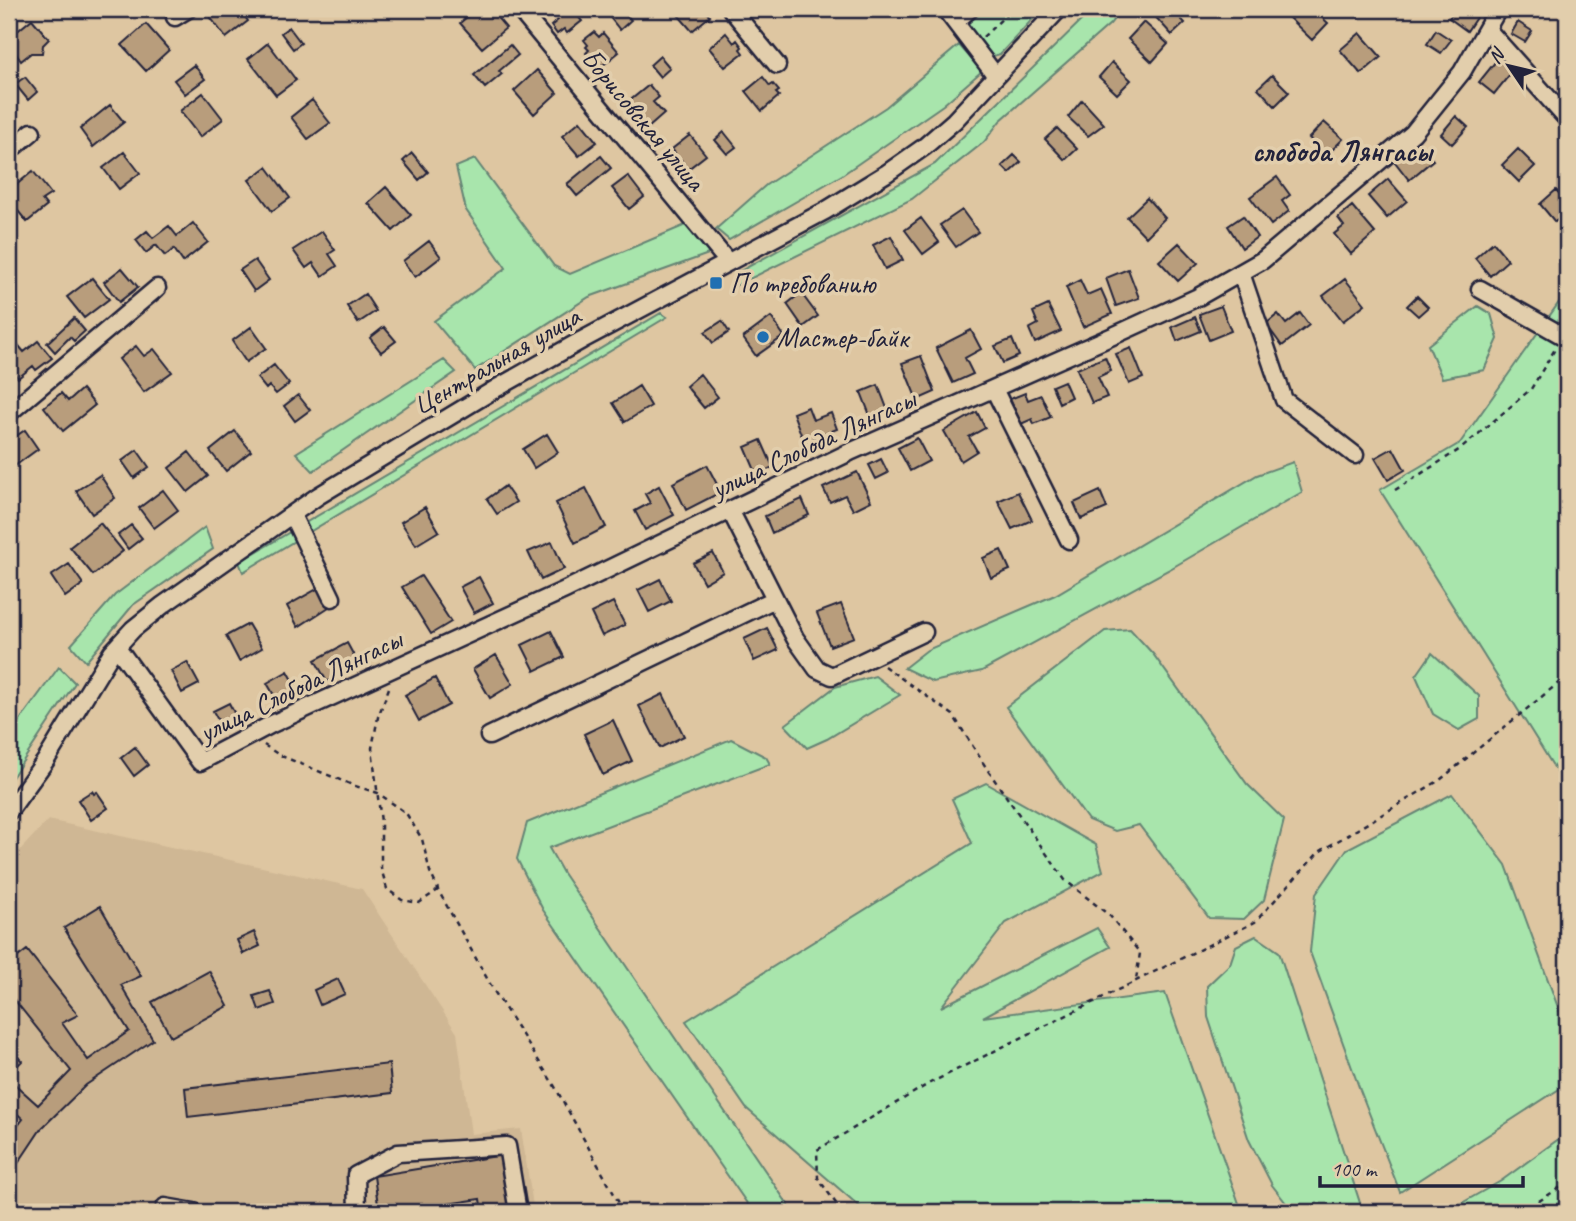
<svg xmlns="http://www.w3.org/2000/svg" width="1576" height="1221" viewBox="0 0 1576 1221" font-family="Caveat,sans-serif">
<rect width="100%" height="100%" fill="#dec6a1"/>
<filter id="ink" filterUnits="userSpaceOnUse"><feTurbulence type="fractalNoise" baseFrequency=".0143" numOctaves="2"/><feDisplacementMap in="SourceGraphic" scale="14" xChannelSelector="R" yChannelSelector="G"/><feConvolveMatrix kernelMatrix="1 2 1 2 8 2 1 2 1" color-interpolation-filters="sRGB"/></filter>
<g filter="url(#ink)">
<path fill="#cfb794" d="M48,820L362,889L457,1033L471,1134L521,1129L534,1212H9V862Z"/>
<path fill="#a8e5ac" stroke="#658474" stroke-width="2" d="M975,9H1042L1000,54L993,56L990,55L967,27V19Z
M1093,9H1122L1110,24L1000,121L984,142L912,199L733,287L735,274L935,164Z
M959,45L982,71L943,105L842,175L729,240L716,229L766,185L886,107Z
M475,159L554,266L570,274L688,224L714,252L589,297L475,370L434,321L506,268L466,210L456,167Z
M1567,291V788L1380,490L1460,443Z
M1478,306L1491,314L1498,339L1484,370L1442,378L1428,345Z
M661,313L667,317L243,572L239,562Z
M444,360L456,372L313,471L296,453Z
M1293,462L1302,492L1170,569L982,671L933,682L904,668L927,650L1055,595L1257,475Z
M205,527L213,549L133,605L86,662L71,645L115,595Z
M1130,629L1153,654L1247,784L1284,820L1264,900L1244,919L1209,918L1139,825L1115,831L1088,820L1006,707L1105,631Z
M1432,653L1479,696V719L1459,730L1433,714L1416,676Z
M59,667L75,683L9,782V735Z
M875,676L900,695L827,739L807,748L785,725L835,687Z
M731,739L766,757L770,764L549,848L563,873L793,1212H753L543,910L517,859L527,823Z
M986,783L1096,845L1103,871L1006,923L941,1007L1097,928L1110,947L983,1017L1165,993L1242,1212H866L746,1108L686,1021L972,843L952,799Z
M1452,794L1506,865L1567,1032V1084L1400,1192L1360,1090L1310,952L1316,894L1347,849Z
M1256,936L1279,952L1361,1206V1212H1293L1272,1185L1249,1140L1208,1017L1207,986L1230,964L1236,946Z
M1567,1133V1197L1558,1212H1446L1501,1181Z"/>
<path fill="#b89d7c" stroke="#22223b" stroke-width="2" d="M215,9H239L248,21L226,38L208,14Z
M476,9H490L506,28L482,48L460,23Z
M548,9H577L579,10L575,13L582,21L567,33L564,29L557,34L551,26L558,20L554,14L551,17L546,10Z
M616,9H622L631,20L620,30L608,15Z
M673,9H704L710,16L692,31Z
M1154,9H1172L1185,23L1172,35L1151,12Z
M1295,9H1313L1328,23L1312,40L1288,17Z
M1456,9H1473L1479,13L1467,31L1449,18Z
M32,19L49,39L43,45L42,53H31L21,61L9,44V38Z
M1144,22L1168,44L1152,62L1128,39Z
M1518,22L1532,31L1525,42L1511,34Z
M146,24L169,50L146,71L122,45Z
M289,27L301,43L293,49L281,33Z
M1436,30L1451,40L1441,53L1427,44Z
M594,32L599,37L603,33L619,52L602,66L595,57L592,60L586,53L589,50L586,47L588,45L584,40Z
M726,33L734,43L737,40L742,47L740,49L743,53L725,67L709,48Z
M1360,33L1381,57L1361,74L1340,50Z
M268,43L296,80L276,95L248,59Z
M510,45L518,55L499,71L502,74L485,88L474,75Z
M660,56L670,68L660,77L650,65Z
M1500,56L1515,68L1494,94L1479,82Z
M1112,62L1131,80L1117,94L1099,77Z
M194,65L205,79L185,94L174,80Z
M537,70L557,93L534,114L514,91Z
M1272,75L1289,92L1275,106L1258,88Z
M25,77L37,92L28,100L15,84Z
M763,77L770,86L773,84L779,91L776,93L779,96L762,111L746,91Z
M649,85L659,97L653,102L664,114L648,128L636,113L633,116L628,109L630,107L627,103Z
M203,93L223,119L200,137L180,111Z
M312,100L330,123L308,139L291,117Z
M1082,100L1104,124L1088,136L1068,117Z
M110,105L124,122L93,147L80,129Z
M1456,116L1468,127L1452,144L1441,134Z
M580,121L597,142L579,156L562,136Z
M1324,122L1343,139L1327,155L1309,138Z
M1057,128L1077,149L1065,160L1045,139Z
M724,132L736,147L727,154L715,140Z
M690,135L706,155L688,169L681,160L678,162L673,155L675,153L672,149Z
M1419,143L1433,160L1409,180L1395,162Z
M1518,149L1535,166L1519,182L1502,165Z
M124,152L140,173L119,189L103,168Z
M412,153L428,172L419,180L403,161Z
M1014,155L1021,162L1009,173L1002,166Z
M601,156L611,168L577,196L567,184Z
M267,167L290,198L272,211L249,180Z
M33,171L51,194L42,200L47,206L27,222L9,200V191Z
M628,176L644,197L629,209L612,188Z
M1277,177L1290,195L1282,201L1289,211L1271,225L1250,197Z
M1388,179L1407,201L1387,218L1368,196Z
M386,187L411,215L393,231L368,203Z
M1556,190L1567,202V212L1555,222L1540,204Z
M1147,198L1165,218L1146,237L1127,217Z
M1352,206L1375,233L1351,254L1334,234L1344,226L1338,218Z
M962,210L978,232L956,247L940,225Z
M1243,216L1257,237L1242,248L1228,226Z
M921,218L939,242L923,254L905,230Z
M193,223L208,242L183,262L174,249L165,256L156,245L146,253L136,240L147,231L153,238L169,226L177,236Z
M322,231L335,250L329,254L337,266L322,276L313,263L306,268L293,250Z
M891,236L903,260L885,269L873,245Z
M429,241L441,257L415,277L403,261Z
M1493,242L1508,260L1490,276L1475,258Z
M1179,243L1198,263L1178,281L1159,261Z
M255,260L269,280L254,291L240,270Z
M122,268L138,287L119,302L104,282Z
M1128,269L1139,298L1116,306L1106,278Z
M92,278L109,299L84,318L67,297Z
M1345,279L1365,304L1343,321L1323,296Z
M1080,280L1087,295L1101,289L1112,314L1083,327L1066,287Z
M801,293L818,316L803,327L787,304Z
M365,294L376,311L358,323L347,306Z
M1417,296L1428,307L1418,316L1407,306Z
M1048,305L1061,331L1035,343L1029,329L1038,324L1033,312Z
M1221,306L1231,331L1209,340L1199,314Z
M1300,313L1309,325L1282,346L1266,324L1278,314L1286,324Z
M771,317L784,336L756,356L743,338Z
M1195,317L1201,331L1177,341L1172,327Z
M74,318L85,331L74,341L70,337L55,352L47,343Z
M722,321L729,332L713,343L705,332Z
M251,327L266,348L246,362L232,341Z
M384,327L396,341L381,352L370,338Z
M971,330L981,349L965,358L973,374L953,383L936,348Z
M1012,339L1019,356L1003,363L995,346Z
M14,340L24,352L38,341L52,358L36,370L33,366L18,378L9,366V343Z
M136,346L144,356L154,349L172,372L144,392L119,359Z
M1131,348L1143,378L1129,384L1116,354Z
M921,356L935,392L917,400L902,363Z
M1105,357L1111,371L1098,377L1107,397L1092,403L1077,369Z
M274,365L289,384L276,394L269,386L266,389L257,378Z
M700,374L718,397L704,408L686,386Z
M1064,381L1071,397L1059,403L1052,386Z
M878,385L888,411L871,418L861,392Z
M639,386L651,406L625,422L613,403Z
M82,389L95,405L63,431L44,407L61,393L68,401Z
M1025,393L1028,400L1041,395L1051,417L1034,424L1032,419L1021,424L1010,399Z
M298,395L310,410L295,421L284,406Z
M808,407L813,420L831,413L837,429L804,442L793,413Z
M977,412L985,428L969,437L977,451L961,461L944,431Z
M25,430L38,449L12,468L9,463V441Z
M235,431L251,451L226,471L210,451Z
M547,434L558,452L534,468L523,449Z
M917,438L929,461L910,471L898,448Z
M761,440L773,467L757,475L745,447Z
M1393,448L1405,470L1388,480L1375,458Z
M137,450L149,467L134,478L122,461Z
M189,452L208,476L188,492L169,468Z
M881,459L888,473L876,479L869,465Z
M707,465L721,492L686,510L673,483Z
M857,472L871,501L853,510L845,495L830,502L823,488Z
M100,475L115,498L92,514L76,491Z
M505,486L516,502L497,514L487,499Z
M659,486L674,515L645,530L635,511L650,503L645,494Z
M586,488L606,527L575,543L556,503Z
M163,490L178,510L154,528L139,508Z
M1100,491L1107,508L1081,519L1074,503Z
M1018,492L1032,520L1012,529L998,501Z
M802,499L809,515L772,533L765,516Z
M425,507L439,531L416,545L401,522Z
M100,523L123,551L93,575L70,547Z
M131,525L142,538L128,549L118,535Z
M552,542L564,569L541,580L528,552Z
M1001,550L1010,570L991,578L983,558Z
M713,553L723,572L704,583L693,563Z
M69,564L83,584L65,597L51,576Z
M421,576L451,622L431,634L402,587Z
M479,577L493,603L474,613L460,587Z
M660,579L671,601L649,612L638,590Z
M319,588L329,607L298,627L287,606Z
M613,602L625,625L602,636L591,613Z
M841,604L854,637L830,646L817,613Z
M248,624L262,648L239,661L226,636Z
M767,628L778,650L754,661L744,639Z
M551,631L564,657L535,671L522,645Z
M347,643L359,665L327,682L315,660Z
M496,655L513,684L490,698L473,669Z
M187,662L199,684L182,693L171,671Z
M288,671L299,691L278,702L267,683Z
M435,678L449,705L419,721L405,695Z
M663,694L684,736L660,748L639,706Z
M229,703L239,722L224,731L213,711Z
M613,720L632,761L603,775L584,734Z
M135,747L148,765L134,776L121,758Z
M92,791L94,794L97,792L108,808L91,820L78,800Z
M100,906L141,976L121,985L153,1040L86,1085L41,1129L9,1177V1137L23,1119L9,1106V1079L38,1105L71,1071L9,993V964L27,950L78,1015L62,1023L88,1060L129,1031L64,928Z
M254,932L260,946L243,954L237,940Z
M209,971L228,1006L171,1037L152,1002Z
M338,979L345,994L320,1005L314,990Z
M270,991L275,1004L259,1010L254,996Z
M9,1048L22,1061L9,1074Z
M389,1064L392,1093L188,1117L185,1088Z
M503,1155L512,1212H482L480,1199L408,1210V1212H379L374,1176Z"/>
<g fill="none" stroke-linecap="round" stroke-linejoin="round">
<defs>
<path id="minor" d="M519,9L728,262
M731,9L777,65
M945,9L996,76
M175,17L188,9
M955,22L970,9
M1487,29L1567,119
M9,151L32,132
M1241,273L1284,400L1355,455
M1480,289L1563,336L1567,329
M994,389L1069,540
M9,413L157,288
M730,510L795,638L817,669L832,676L924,632
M292,515L332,598
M117,647L200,762L272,724L565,590L850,452L1115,335L1198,297L1263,260L1413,133L1462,72L1498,9
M489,736L775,599
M9,811L46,760L112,652L133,629L163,605L318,496L497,388L582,340L825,211L887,173L924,147L954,121L1059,9
M165,1207L194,1212
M357,1212L356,1175L398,1153L507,1146L518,1212"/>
</defs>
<use href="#minor" stroke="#22223b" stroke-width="21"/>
<path stroke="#22223b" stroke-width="2.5" stroke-dasharray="5 5" stroke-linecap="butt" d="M983,37L1012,9
M1395,490L1462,448L1531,389L1555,349
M884,666L953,715L989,772L1065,880L1110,916L1140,953L1136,980
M389,688L378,717L372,748L381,822V868L387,889L402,900L419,903L438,890L494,991L554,1085L624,1212
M264,745L279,755L355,786L378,793L406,813L422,839L430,872L438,889
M842,1212L818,1178L817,1150L930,1083L1255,922L1319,852L1440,780L1567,676
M1522,1212L1567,1183"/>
<use href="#minor" stroke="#e2ceac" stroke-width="16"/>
</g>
</g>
<g fill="#1f6fb2" stroke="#e2ceac" stroke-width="2.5">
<rect x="709" y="276" width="14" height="14" rx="3.5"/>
<circle cx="763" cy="337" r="7"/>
</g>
<g text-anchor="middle" stroke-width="7" stroke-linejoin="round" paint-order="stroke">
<g font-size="28" fill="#22223b" stroke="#e2ceac">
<text transform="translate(644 119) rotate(50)" y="10">Борисовская улица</text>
<text transform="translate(496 360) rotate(-30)" y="10">Центральная улица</text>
<text transform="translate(813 443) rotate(-25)" y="10">улица Слобода Лянгасы</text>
<text transform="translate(300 685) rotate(-26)" y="10">улица Слобода Лянгасы</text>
</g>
<g font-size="28" fill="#22223b" stroke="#e2ceac" text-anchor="start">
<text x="730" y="293">По требованию</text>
<text x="777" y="347">Мастер-байк</text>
</g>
<g font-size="30" font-weight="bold" fill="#22223b" stroke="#e2ceac">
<text x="1342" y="161">слобода Лянгасы</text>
</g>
</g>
<rect width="1576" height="1221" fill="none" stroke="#e2ceac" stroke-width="35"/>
<rect x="18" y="18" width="1541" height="1186" fill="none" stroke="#22223b" stroke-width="2.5" filter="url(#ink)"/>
<g transform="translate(1509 66) rotate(305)" stroke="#e2ceac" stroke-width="5" paint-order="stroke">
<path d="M0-5L12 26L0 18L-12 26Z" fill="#22223b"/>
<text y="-10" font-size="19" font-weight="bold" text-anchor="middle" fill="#22223b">N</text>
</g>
<path d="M1320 1176v10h203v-10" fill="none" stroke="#22223b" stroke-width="3.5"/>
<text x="1331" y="1176" font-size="21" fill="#22223b" stroke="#e2ceac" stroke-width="5" paint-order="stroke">100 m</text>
</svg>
